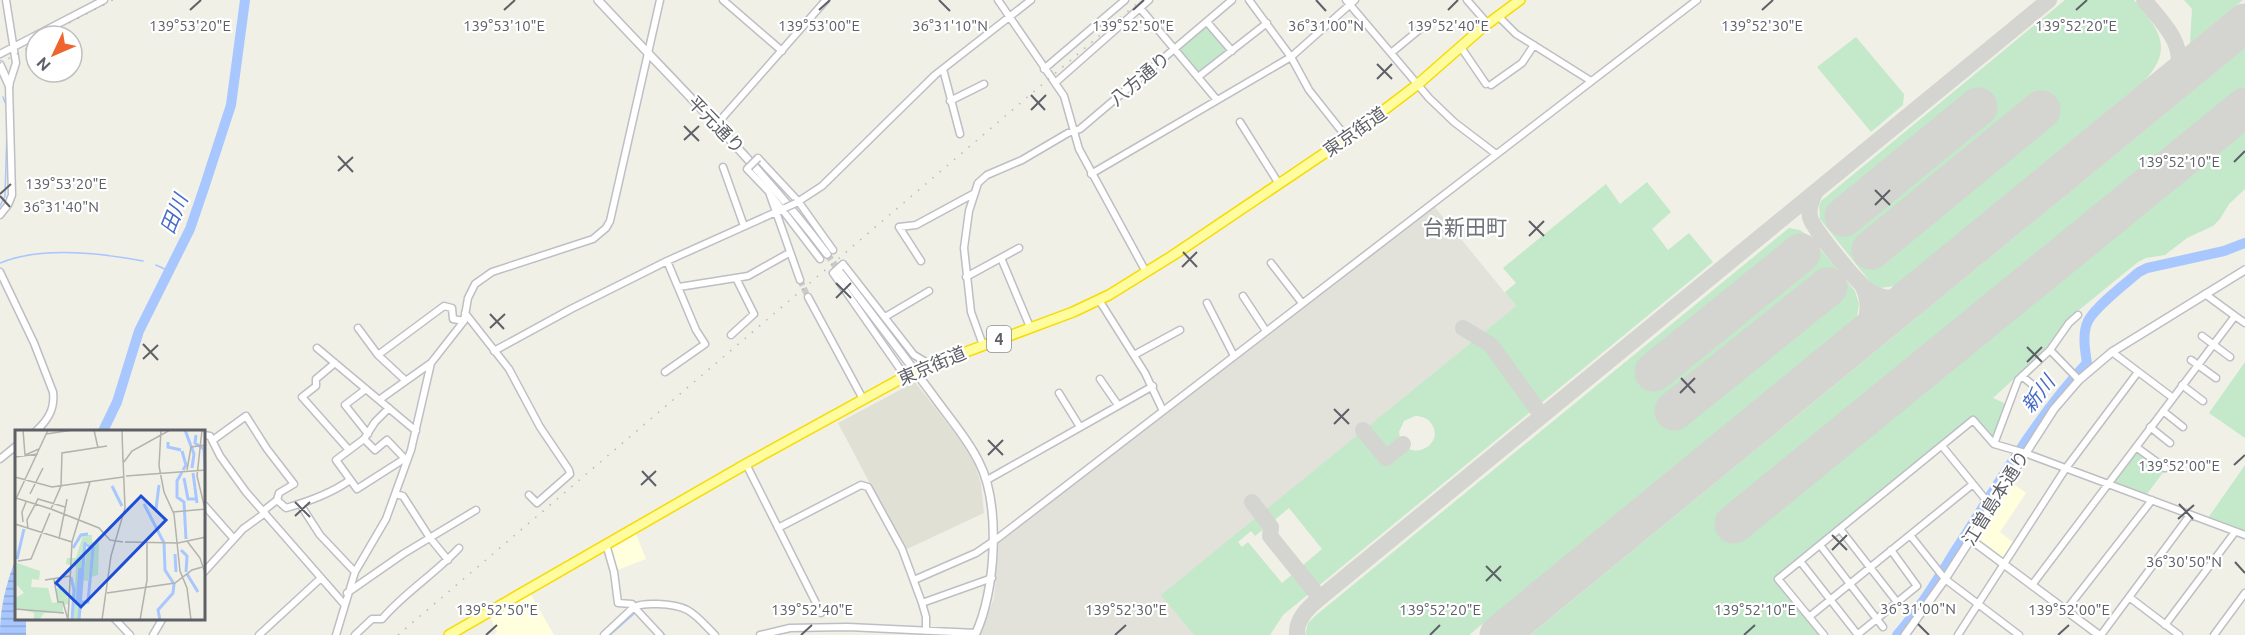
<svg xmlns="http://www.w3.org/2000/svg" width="2245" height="635" viewBox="0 0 2245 635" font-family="Ubuntu,'Noto Sans JP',sans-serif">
<defs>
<pattern id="water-rules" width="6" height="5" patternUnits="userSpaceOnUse" patternTransform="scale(1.5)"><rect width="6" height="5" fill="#a8c7ff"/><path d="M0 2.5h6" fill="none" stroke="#8ca5d2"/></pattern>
</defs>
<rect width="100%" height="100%" fill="#f0f0e6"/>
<path fill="#fffedd" d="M2011,482L2026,493L2000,532L2014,543L2003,559L1975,538Z
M636,534L646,559L617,570L610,546Z
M530,593L554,635H494L497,632L490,616Z"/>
<path fill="#e2e2db" d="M1433,205L1516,306L1162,595L1194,635H980L994,598L999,540Z"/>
<path fill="#e0e0d4" d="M915,382L972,455L981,484L984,513L905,550L838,423Z"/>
<path fill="#c3e8ca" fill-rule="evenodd" d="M2065,0H2134C2158,29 2175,47 2145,80L1895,286L1880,288L1871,283L1820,219L1819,206L1821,201Z
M2184,0H2243L2190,43L2192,9Z
M1208,26L1227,51L1200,73L1180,49Z
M1856,37L1904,94L1903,105L1871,132L1817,67Z
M2245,48V189L2229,204L2220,219L2213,226L2187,238L2165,255L2146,258L2138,262L2068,319L2042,353L1993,398L2006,404L1992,439L1971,416L1944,441L1774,577L1820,635H1530Z
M1647,182L1671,212L1652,229L1668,250L1689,233L1713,262L1283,615L1270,635H1194L1161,595L1516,306L1505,292L1516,283L1503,268L1606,184L1620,204ZM1415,416C1422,416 1427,418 1431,423C1448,446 1403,467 1399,432L1404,421ZM1289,508L1322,549L1282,583L1248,542L1242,547L1238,542L1251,531L1255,536Z
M1789,228L1800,230L1810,237L1855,291L1859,304L1857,317L1469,635H1305L1308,623L1315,616Z
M2245,362V438L2209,413Z
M2137,450L2165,470L2147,494L2115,484L2114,479Z
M2245,465V533L2208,518Z"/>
<path fill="url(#water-rules)" d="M16,558V618L26,619V635H0C0,607 6,584 16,558Z"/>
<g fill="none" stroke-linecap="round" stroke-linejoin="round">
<path stroke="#a8c7ff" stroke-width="1.5" d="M3,97L7,107
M0,206L5,196L7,130
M0,263C41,246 100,253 143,261
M156,265L169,271
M641,612L665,635
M610,635L636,612"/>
<path stroke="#a8c7ff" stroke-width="10" d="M103,431L117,402L139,331L190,229L204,188L231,105L245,0
M1897,635C1920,609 1938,578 1957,548C1998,485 2035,419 2087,363C2085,351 2082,333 2088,321C2095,307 2126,283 2139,272L2147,268L2224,251L2245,243"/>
<path stroke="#d4d4d0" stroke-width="16" d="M2144,0C2165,26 2186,43 2177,78
M1816,191C1812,199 1808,208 1810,217C1813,229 1860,287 1871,292C1882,299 1899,300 1911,297
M1463,328L1491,345L1542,416
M1855,343C1867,325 1872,306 1863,287
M1363,430L1386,458L1403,444
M1252,502L1271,527L1270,536L1320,598
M1297,635C1296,621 1305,611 1315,602L2049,0"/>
<path stroke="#d4d4d0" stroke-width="39" d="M1844,217L1978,107
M1871,250L2041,110
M1654,372L1801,253
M1674,411L1828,287
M1734,524L2245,107
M1499,635L2245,23"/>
<path stroke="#ccccc6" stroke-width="6" stroke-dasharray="6 3" stroke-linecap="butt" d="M800,280L808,297"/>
<path stroke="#ccccc6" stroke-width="7" stroke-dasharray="7 3.5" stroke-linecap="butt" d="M827,254L839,271"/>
<defs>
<path id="minor" d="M723,0L782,51
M998,0L1064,96L1079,149L1146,272
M1249,0L1291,57L1309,90L1347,138
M1346,0L1429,98L1454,122L1496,154
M1467,0L1487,23
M1140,8L1217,100
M1498,16L1516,34L1591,81
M1207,22L1232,51
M1460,46L1486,84
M1391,53L1425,25
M0,54L104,0
M943,69L960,134
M1044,69L1125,0
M1198,77L1267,23
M1055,83L1149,0
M1491,85L1522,63L1534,45
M950,101L984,84
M1240,122L1279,184
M716,125L826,0
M758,158L798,201L833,250
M723,167L744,226
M749,167L747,169L769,192L800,280
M1091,174L1291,57L1355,0
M771,195L820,259
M796,203L822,186L935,75L1031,0
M0,215L8,205L12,195L9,85L16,63L6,0
M1001,258L1030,327
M921,261L899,227L916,225L975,193
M1271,263L1302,303
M0,272L34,343L53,392C55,409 48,420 36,431
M966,277L1019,248
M679,287L748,276L789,253
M1243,296L1266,331
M808,297L863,399
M1099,300L1145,373L1163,411
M1207,303L1234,356
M465,313L509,369L540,427L569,470L570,474L537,503L529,495
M2235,316L2245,323
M885,317L929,291
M358,328L378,355L406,381
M731,335L754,314L737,280
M2202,336L2230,357
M983,345L971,312L964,248L969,211L978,183L987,175L1022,160L1068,133L1080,129L1232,0
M317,348L416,431
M2050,350L2079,380
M494,351L571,309L667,261L785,208
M2112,352L2173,398
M378,355L444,306L452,308L453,319L464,321
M1134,355L1180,330
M2191,360L2216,378
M335,363L316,379V386L302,397L349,450
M665,372L705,344L696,330L667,261
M905,376L833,273L843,264L914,355L931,365
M2022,376L2041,392L2036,399
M1100,379L1118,405
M2182,385L2203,401
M366,389L345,405L368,434
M1059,393L1080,427
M379,400L431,363
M389,408L375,422L364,439L375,450L387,440L407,461
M2163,411L2183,427
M2150,427L2170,443
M204,435L210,436L220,456L246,492L344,604
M364,439L336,460L357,489L404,459
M213,440L246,416L267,449L294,484L279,493L277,500L263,511
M1994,444L2018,380L2050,350L2069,323L2078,315
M1942,446L1986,500L1993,504
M2136,447L2165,468
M0,459L16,446
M746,464L821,613
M987,480L1153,386
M395,494L403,496L430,538L448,560
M277,500L286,508C307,502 332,493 350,480
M300,504L320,535L355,572
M204,505L234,539
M778,528L861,485L868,487L902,549L922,603L992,578
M1840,529L1897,602
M1910,535L1945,579L2019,635
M1820,545L1883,627
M1800,561L1858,635
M204,572L243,529L265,513
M914,580L976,553L998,538L1697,0
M2032,585L2235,316L2205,294
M347,593L403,554L476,510
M2129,597L2179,635
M922,603L926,617V631
M2066,610L2152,500
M1809,617L1973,484
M114,618L130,635
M2165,625L2235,532
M153,635L163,618
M259,635L321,578
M336,635L355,572L386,519L411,450L431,363L464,321L468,298L475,284L492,272L593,239L606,228L610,221L660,0
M355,635L372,619H382C405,592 435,574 459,548
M604,635L634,607L632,604L618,603L614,572L606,544
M660,635L634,607C642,603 650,604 658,604C690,605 694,614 715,635
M760,635L790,628L848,627L976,633
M1824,635L1778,579L1973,420L1994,444L2025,453L2245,535
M1857,635L1917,586L1891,550
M1958,635L2066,468L2138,372
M2101,635L2190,515
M2214,635L2245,593"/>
<path id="tertiary" d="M598,0C676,84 758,163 827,254
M0,65L9,85
M839,271C871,313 904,356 935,398C950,419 968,439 979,462C1001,505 996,592 975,635
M1970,539L2099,635
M1905,635L1945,579L2054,409L2079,380L2112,352L2245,270"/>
<path id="trunk" d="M449,635L746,464L915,371L1073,312L1109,295L1172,256L1347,138L1417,85L1482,28L1520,0"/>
</defs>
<use href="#minor" stroke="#bebec5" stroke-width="9"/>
<use href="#tertiary" stroke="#bebec5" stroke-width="10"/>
<use href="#trunk" stroke="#f7dc00" stroke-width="12"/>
<use href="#minor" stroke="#fff" stroke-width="6"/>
<use href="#tertiary" stroke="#fff" stroke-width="7"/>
<use href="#trunk" stroke="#fefc9e" stroke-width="9"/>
<path stroke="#b9b9ba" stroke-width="1.5" stroke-dasharray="1.5 8" stroke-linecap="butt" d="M44,36L113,0
M0,63L36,44
M398,635L1141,0"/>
<defs>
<path id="minor-bridge" d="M749,167L758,158
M785,208L796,203"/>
</defs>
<use href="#minor-bridge" stroke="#bebec5" stroke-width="9" stroke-linecap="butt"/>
<use href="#minor-bridge" stroke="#fff" stroke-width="6"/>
</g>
<path fill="none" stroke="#5e6067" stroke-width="2" d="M939,0L950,11M1316,0L1326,11M190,10L201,0M504,10L515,0M819,10L830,0M1133,10L1144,0M1448,10L1458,0M1762,10L1773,0M2076,10L2087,0M1377,64L1392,79M1377,79L1392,64M1031,95L1045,110M1031,110L1046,95M684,126L699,141M684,140L699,126M338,156L353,172M2234,162L2245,151M338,171L353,157M1875,190L1890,205M0,194L11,184M0,196L10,207M1875,205L1890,190M1529,221L1544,236M1529,236L1544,221M1183,252L1197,267M1182,267L1197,252M836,283L851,298M836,298L851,283M490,314L504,329M490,328L505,314M143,344L158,360M2027,347L2042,362M143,359L158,345M2027,362L2042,347M1681,378L1695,393M1680,393L1695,378M1334,409L1349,424M1334,424L1349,409M988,440L1003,455M988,455L1003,440M2234,465L2245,455M642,471L656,486M641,485L656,471M295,502L310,517M2179,504L2193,519M295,516L310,502M2178,519L2194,505M1832,535L1847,550M1832,550L1847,535M2235,562L2245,573M1486,566L1501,581M1486,581L1501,566M1918,624L1929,635M486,635L497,625M801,635L812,625M1115,635L1126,625M1430,635L1440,625M1744,635L1755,625M2058,635L2069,625"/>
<g text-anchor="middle" stroke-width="4.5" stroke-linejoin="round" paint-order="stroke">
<rect fill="#fff" stroke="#8e9095" stroke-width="1.5" x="987" y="326" width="24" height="26" rx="4.5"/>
<g font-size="16" font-weight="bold" fill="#5e6067">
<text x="999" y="345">4</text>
</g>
<g font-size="18" fill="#5e6067" stroke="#fff">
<text transform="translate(1140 79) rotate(-40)" y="6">八方通り</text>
<text transform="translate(716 125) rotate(46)" y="6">平元通り</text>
<text transform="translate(1355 132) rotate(-35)" y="6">東京街道</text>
<text transform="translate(932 366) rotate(-23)" y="6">東京街道</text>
<text transform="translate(1996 498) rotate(-58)" y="6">江曽島本通り</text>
</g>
<g font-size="20" font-style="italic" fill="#456ac7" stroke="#fff">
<text transform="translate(174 214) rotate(-68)" y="7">田川</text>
<text transform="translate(2038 394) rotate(-52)" y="7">新川</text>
</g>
<g font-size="21" fill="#6f7279" stroke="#fff">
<text x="1465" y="235">台新田町</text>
</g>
</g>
<g transform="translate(15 430)">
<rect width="190" height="190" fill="#f0f0e6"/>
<path d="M68,105H77V112L84,113L83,145L76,147L78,116L70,112L63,190H58L61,137L51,134L52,128H61ZM73,114L77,118L73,151L68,150ZM2,133L25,141L24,150L17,149L16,157L33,158L37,173L43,172L41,159L47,156L51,160L54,174L48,175V182L29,183L24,190L19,189V183L0,178V168L9,163L2,155Z" fill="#c3e8ca"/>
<path fill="none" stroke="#a8c7ff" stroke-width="3" d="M170,0L179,24L177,38M181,5L180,13L189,19L190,39M153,12V17L166,20M167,21L171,35L168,40M167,42L162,51V67L169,72L171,109M178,43L182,73M169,48L173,69H181M97,56L107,76M129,74L149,113L150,140L159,154L158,163L143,180L145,190M141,79L144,55M58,118L66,105L73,104M166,120L172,126L171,142M160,124L161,142M2,129L9,99M172,144L183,162M56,147L59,160L57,190M65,172H73L78,118L70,114M62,175L65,138M64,190L70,112"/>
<path fill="none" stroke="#b2b2af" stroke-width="1.5" d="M8,0L10,25L24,19M79,0L83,18M107,0L108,32M146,0L144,36L149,62L159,84L165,141L172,158L176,190M187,0L182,46L191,83M31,4L58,0M92,16L47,23L46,56L36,79L84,98L95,110L108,112M0,27L23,24M109,32L117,21L155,0M172,40L176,17L191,15M111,46L191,40M0,47L37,57L108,47M15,64L28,38M1,68L36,79M0,71L33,0M158,82L191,79M8,92L7,82L11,72M0,94L57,112M13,99L12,90L23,69L50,77M44,109L52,69M172,111L185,128L191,146M110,112L163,113L191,107M3,131L16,129L35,83M39,149L43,172H48L53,190M30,150L55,146M92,163L160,153L177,140L191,136M0,179L49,183M53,190L57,112L75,52M87,190L96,126L110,78L108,28M125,190L132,150V113"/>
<path fill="#1d4ed8" fill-opacity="0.15" stroke="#1d4ed8" stroke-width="3" d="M126,66L151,90L66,177L41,153Z"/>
<rect width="190" height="190" fill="none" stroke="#5e6067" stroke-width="3"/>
</g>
<g font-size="15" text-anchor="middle" fill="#5e6067" stroke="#fff" stroke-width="4.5" stroke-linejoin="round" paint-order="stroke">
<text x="190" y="31">139°53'20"E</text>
<text x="504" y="31">139°53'10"E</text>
<text x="819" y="31">139°53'00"E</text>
<text x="1133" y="31">139°52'50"E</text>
<text x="1448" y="31">139°52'40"E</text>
<text x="1762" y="31">139°52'30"E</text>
<text x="2076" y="31">139°52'20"E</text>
<text x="950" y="31">36°31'10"N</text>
<text x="1326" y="31">36°31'00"N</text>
<text x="2179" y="167">139°52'10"E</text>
<text x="66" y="189">139°53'20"E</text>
<text x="61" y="212">36°31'40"N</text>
<text x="2179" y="471">139°52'00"E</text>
<text x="2184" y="567">36°30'50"N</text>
<text x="1918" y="614">36°31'00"N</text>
<text x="497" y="615">139°52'50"E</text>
<text x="812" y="615">139°52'40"E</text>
<text x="1126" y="615">139°52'30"E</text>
<text x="1440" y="615">139°52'20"E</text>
<text x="1755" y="615">139°52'10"E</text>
<text x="2069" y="615">139°52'00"E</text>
</g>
<g transform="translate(54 54) rotate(226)"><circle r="28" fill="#ffffff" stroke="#bfbfc2" stroke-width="1.5"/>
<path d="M0-4.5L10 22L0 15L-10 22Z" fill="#ee652f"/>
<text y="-9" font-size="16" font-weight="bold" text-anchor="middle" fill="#5e6067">N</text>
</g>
</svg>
